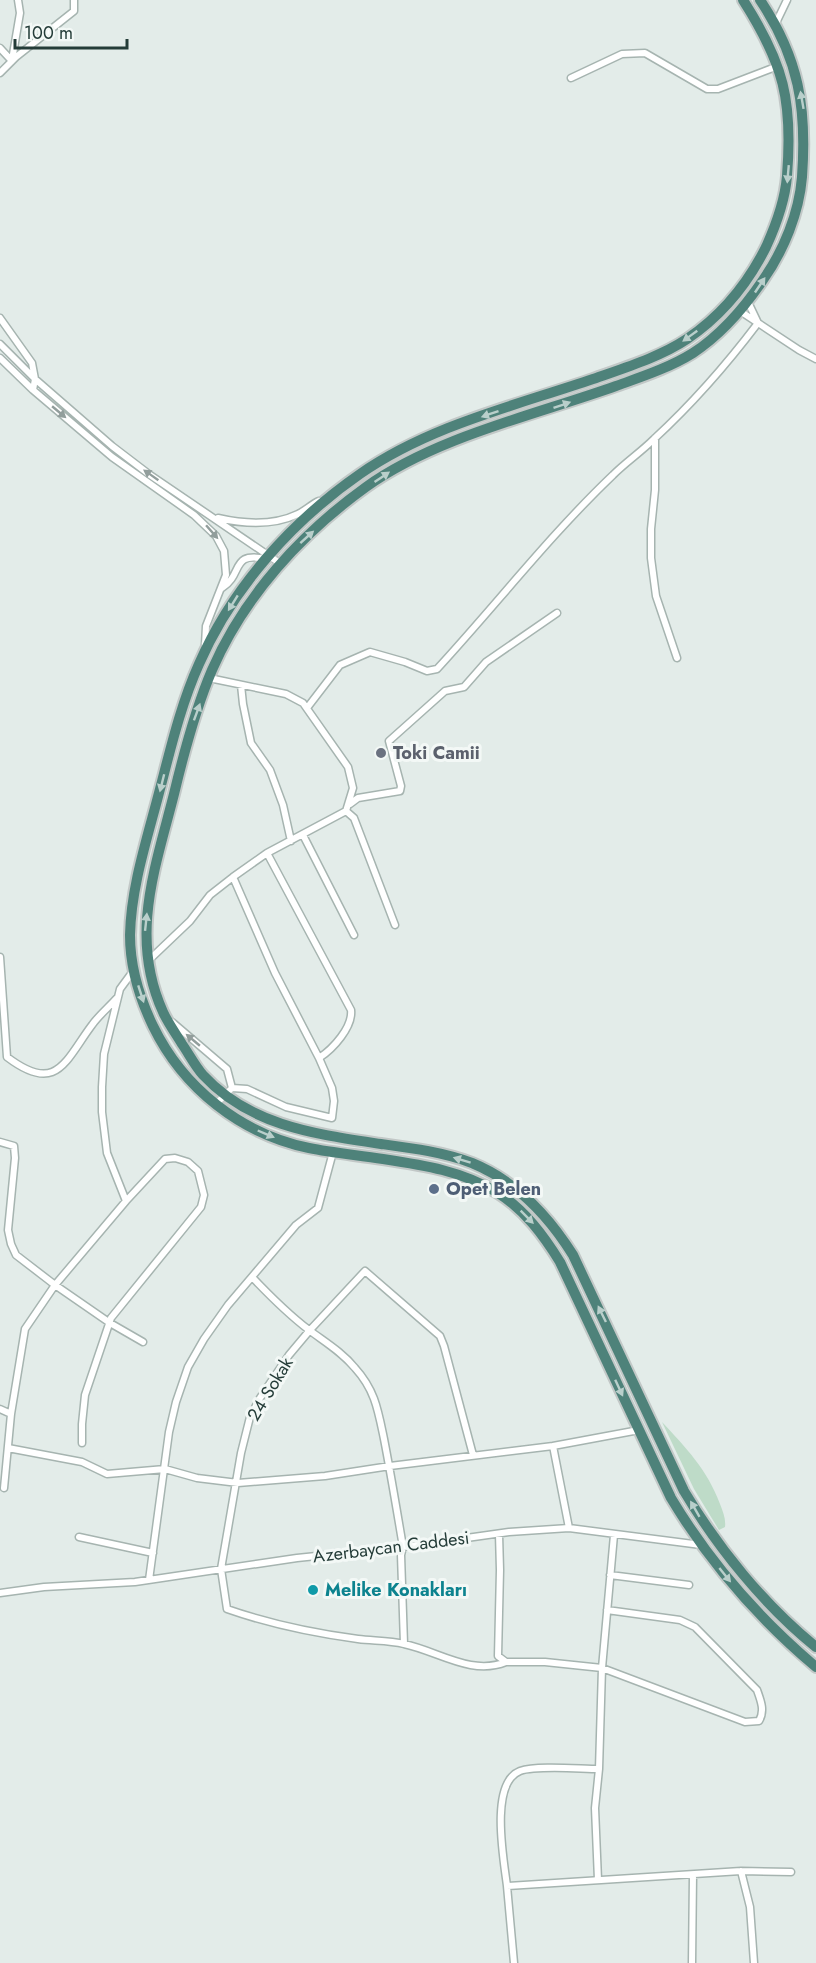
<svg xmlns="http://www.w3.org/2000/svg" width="816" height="1963" viewBox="0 0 816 1963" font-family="Jost,sans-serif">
<rect width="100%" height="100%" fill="#e3ece9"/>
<path fill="#bedbc8" d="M662,1422C686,1448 707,1469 720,1504C723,1512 726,1519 725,1527L719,1530L694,1489Z"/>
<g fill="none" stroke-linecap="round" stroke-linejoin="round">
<defs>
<path id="minor" d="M775,25L787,0
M0,48L12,61
M12,60L20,13L18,0
M0,73L16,57L74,11V0
M571,78L622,54L645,53L707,89H718L778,66
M748,302L758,323
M740,311L799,350L816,359
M0,318L32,363L35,379L33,390
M0,344L35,379L112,446L150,475L281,564
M0,358L33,390L112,457L194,515L216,536L224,551L226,575L206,626L205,645
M655,438V490L651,529V558L656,596L677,658
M218,518C244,524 273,526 298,514C306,510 312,504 319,501
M222,588C244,574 230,551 266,559
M209,678L286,694L303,703L348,767L353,788L346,811L267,853L233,877L275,973L319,1058L332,1088L334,1101L332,1118L286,1107L247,1089L232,1088L215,1105
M241,685L243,704L251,743L270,770L283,805L291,841
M307,708L340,665L370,652L405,662L427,671L437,669C496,605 550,535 613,475C626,462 641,452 654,439C692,404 727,364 758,323
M350,804L358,798L400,791L401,786L389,741L445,691L464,687L486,662L557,613
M346,811L354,818L395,925
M303,835L354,935
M267,853L351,1010C353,1027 333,1049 319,1058
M0,957L7,1057C57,1095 65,1061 92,1025C99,1015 109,1007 117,998
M148,961L190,921L210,895L233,877
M172,1022L227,1069L232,1088
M0,1142L14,1146L15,1158L8,1230L11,1244L16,1255L55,1285L110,1323L143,1342
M126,1201L107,1153L102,1112V1087L104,1054L120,989L134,970
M252,1277C270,1296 288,1314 309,1330C325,1342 342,1352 355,1368C375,1390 378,1410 384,1439C391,1475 397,1511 403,1547L401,1555L404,1644
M0,1409L11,1414
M553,1446L569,1528
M8,1448L82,1462L107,1474L165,1469L197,1478L238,1483L325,1476L390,1466L553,1446L639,1430
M473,1455L444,1346L440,1336L365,1271L310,1330L289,1355L260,1398L250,1417L241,1453L221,1569L227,1609C270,1624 313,1633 358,1639C373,1641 389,1640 404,1644C438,1651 471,1676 506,1662
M4,1488L11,1414L25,1329L55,1285L126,1201L165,1159L175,1158L188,1162L198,1171L204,1195L201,1207L111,1318L85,1395L82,1424V1443
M499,1534L500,1570L498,1656L506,1662H545L602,1668L745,1722L759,1721C765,1711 761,1701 757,1690L695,1627L680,1620L607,1610
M79,1537L153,1553
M610,1575L689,1585
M149,1580L169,1432L176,1402L188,1367L204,1339L228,1305L296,1225L318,1208L333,1152
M0,1593L44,1587L135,1582L297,1558L403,1547L509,1532L569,1528L701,1545
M741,1871L750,1907L754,1963
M598,1880L595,1808L599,1769L602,1668L614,1535
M507,1886C504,1861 489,1783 520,1771C537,1765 580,1769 599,1769
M514,1963L507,1886L741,1871L791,1872
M692,1963L693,1875"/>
<path id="trunk" d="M743,0C784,64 793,101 787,176C785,201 776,225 766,247C748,283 721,316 687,339C660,357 624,368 593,379C514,406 429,426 360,474C292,521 232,588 199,664C181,704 171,747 160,789C148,836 131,886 130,935C130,966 140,999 153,1026C183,1088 241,1134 309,1148C333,1153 358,1155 383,1159C423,1165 463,1171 498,1193C525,1210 544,1236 560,1262L671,1498C710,1563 758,1618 816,1667
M760,0C799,58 807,108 802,177C799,213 784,250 763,280C744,308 722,334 693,353C669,368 641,377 616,386C535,415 436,437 366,487C302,533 244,596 212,670C195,710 184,752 174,794C155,869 129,937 163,1012C168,1023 176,1034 182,1044C189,1054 195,1066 203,1075C250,1126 315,1134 381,1144C411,1148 443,1152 472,1163C516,1181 548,1215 573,1255L684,1491C718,1548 764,1605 816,1647"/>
</defs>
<use href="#minor" stroke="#a6b4b0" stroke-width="9"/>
<use href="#trunk" stroke="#c2c8c7" stroke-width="14"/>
<use href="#minor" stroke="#fff" stroke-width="6"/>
<use href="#trunk" stroke="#4e827a" stroke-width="10"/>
</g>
<defs><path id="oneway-solid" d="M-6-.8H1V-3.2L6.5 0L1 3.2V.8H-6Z" transform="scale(1.5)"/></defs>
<g fill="#b9cfcb">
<use href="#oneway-solid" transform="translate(802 100) rotate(-100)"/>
<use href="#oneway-solid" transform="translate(788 174) rotate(95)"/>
<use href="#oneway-solid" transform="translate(760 285) rotate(-56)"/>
<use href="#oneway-solid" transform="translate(690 336) rotate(144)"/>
<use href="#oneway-solid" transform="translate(562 405) rotate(-19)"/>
<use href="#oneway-solid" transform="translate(490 414) rotate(161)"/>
<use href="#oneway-solid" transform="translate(382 477) rotate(-34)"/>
<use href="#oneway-solid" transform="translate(307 537) rotate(-42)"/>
<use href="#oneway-solid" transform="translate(233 603) rotate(122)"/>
<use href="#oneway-solid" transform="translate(197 712) rotate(-70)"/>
<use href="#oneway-solid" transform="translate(162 783) rotate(104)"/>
<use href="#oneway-solid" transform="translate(146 922) rotate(-84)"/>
<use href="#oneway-solid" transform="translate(141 994) rotate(72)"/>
<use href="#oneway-solid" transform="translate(266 1134) rotate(23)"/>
<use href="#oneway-solid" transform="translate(462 1160) rotate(-163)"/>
<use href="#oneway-solid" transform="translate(527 1217) rotate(45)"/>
<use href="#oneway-solid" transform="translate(602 1314) rotate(-116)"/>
<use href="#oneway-solid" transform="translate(619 1388) rotate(65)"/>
<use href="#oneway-solid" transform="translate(695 1509) rotate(-120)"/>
<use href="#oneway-solid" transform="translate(725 1575) rotate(51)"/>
</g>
<g fill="#929e9c">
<use href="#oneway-solid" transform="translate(59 412) rotate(40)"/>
<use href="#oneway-solid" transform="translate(151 475) rotate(-145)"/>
<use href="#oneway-solid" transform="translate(212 532) rotate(49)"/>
<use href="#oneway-solid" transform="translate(193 1040) rotate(-140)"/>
</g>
<circle fill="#6b7280" stroke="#f3f8f6" stroke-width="2" cx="381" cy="753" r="6"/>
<circle fill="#5c6f8a" stroke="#f3f8f6" stroke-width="2" cx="434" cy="1189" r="6"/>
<circle fill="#0f9aa8" stroke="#f3f8f6" stroke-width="2" cx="313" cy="1590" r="6"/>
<g text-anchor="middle" stroke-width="6" stroke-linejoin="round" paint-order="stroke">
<g font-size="18" font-weight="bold" fill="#5b616d" stroke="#f3f8f6" text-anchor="start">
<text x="393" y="759">Toki Camii</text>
</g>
<g font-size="18" font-weight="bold" fill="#4e5e75" stroke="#f3f8f6" text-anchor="start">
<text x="446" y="1195">Opet Belen</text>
</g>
<g font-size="18" fill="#243c38" stroke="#f3f8f6">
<text transform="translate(270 1389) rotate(-59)" y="6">24 Sokak</text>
<text transform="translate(391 1547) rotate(-7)" y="6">Azerbaycan Caddesi</text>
</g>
<g font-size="18" font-weight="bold" fill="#0d838f" stroke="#f3f8f6" text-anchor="start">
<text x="325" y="1596">Melike Konakları</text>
</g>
</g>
<path d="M15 39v9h112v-9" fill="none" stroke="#243c38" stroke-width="3"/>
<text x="24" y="39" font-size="18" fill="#243c38" stroke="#f3f8f6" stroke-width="4.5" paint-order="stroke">100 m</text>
</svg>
